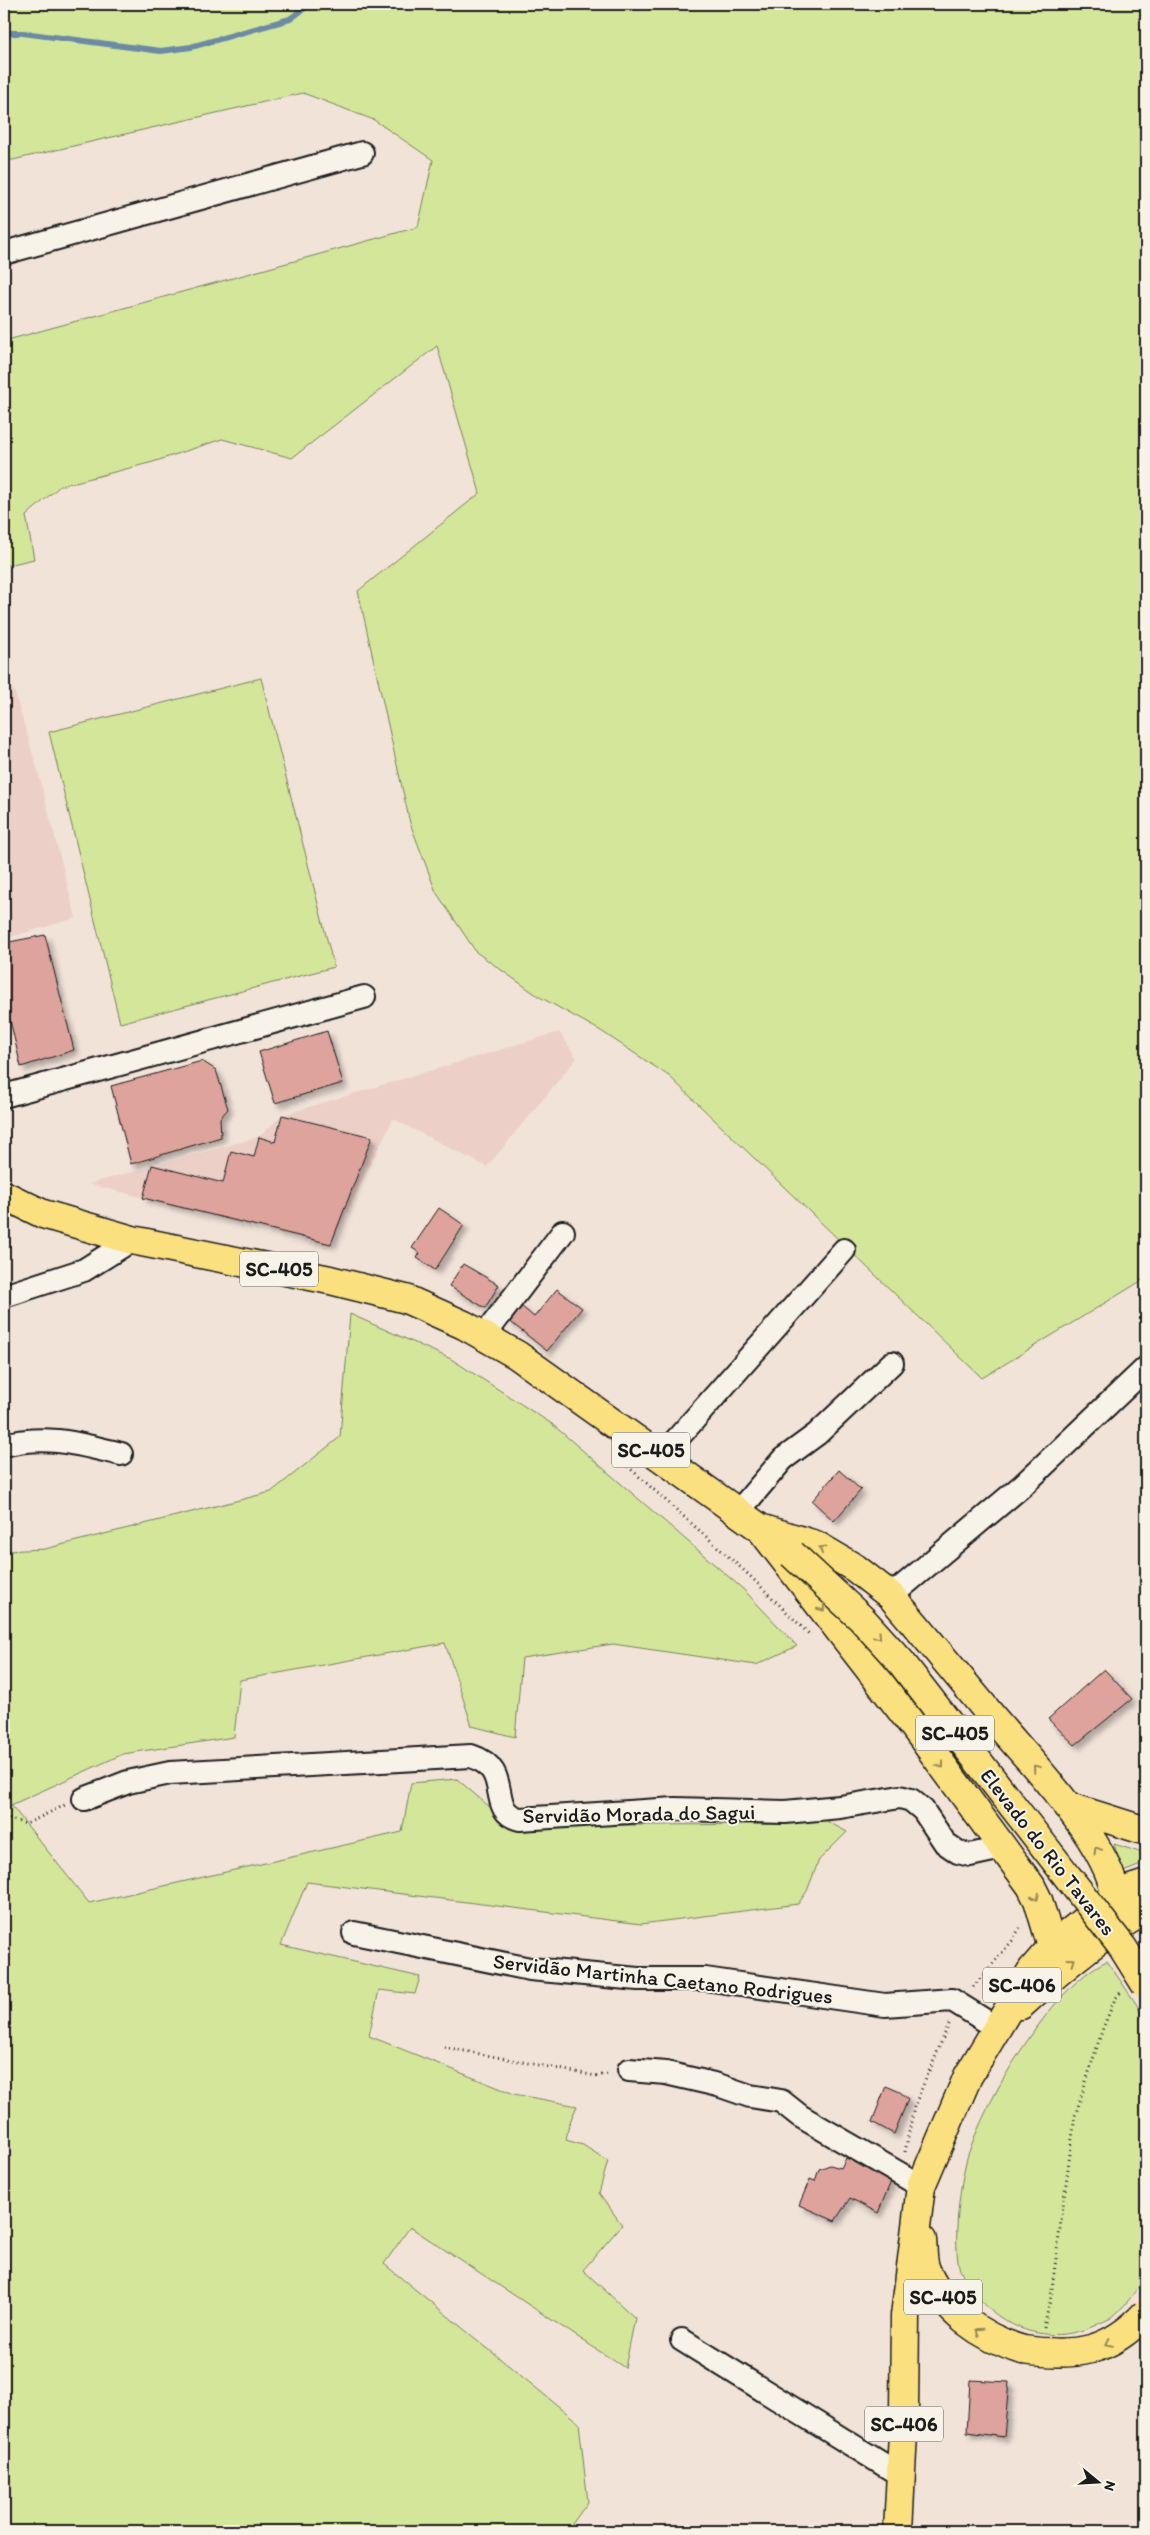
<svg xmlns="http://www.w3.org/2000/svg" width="1150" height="2535" viewBox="0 0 1150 2535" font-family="Itim,sans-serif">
<defs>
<filter id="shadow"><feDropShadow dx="4.5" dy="4.5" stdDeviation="2.5" flood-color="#0004"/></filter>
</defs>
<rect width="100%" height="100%" fill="#f2e3d9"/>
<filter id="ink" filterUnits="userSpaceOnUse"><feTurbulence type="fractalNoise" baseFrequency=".02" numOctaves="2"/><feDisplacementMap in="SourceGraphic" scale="10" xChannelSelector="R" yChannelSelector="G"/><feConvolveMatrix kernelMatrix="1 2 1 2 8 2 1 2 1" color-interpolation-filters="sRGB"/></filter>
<g filter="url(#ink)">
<path fill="#ecd0c7" d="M14,690L37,768L76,918L4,939V692Z
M559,1032L577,1058L487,1167L393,1119L331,1244L88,1184L259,1137L282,1115Z"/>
<path fill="#d3e69a" stroke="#78815b" d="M4,4H1146V1278L982,1378L669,1076L601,1031L538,996L476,952L436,892L410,823L358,591L480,493L437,346L292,458L222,439L153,462L60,486L26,516L34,559L4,566V341L418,227L433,160L374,120L303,93L4,162Z
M261,678L334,967L120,1023L49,732Z
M350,1314L451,1359L552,1424L744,1590L797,1646L756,1665L613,1644L522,1658L515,1737L472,1726L445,1643L240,1680L234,1737L123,1754L11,1805L89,1903L402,1832L411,1783L457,1779L512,1826L788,1824L823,1819L847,1832L819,1860L807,1891L798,1904L641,1924L307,1882L281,1945L420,1977L415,1994L379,1990L369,2036L514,2094L577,2106L569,2124L566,2140L583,2145L608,2161L599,2193L622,2225L583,2270L635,2318L625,2368L410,2227L384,2264L579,2423L588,2502L567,2531H4V1551L45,1549L271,1492L340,1437Z
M1114,1844L1146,1854V1863L1123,1872Z
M1107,1961L1137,2005L1146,2025V2274C1137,2290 1126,2306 1111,2318C1106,2321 1099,2323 1094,2326C1047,2347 997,2328 970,2286C967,2281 962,2275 960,2270C952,2245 960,2183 967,2158C984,2102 1052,1985 1107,1961Z"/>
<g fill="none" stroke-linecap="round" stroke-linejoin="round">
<path stroke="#6c8aa4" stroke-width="6" d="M4,33H23L161,51L191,47L290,19L310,4"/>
</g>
<path fill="#dda39c" stroke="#1c1c1c" filter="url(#shadow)" d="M45,935L74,1050L21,1067L4,994V943Z
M327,1031L343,1083L275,1103L259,1052Z
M202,1061L216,1070L228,1109L220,1118L221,1137L131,1164L111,1086Z
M282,1115L372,1137L331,1244L143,1198L152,1165L223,1183L231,1151L254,1157L259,1137L275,1142Z
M439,1208L464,1225L435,1270L417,1258L420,1253L412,1248Z
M463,1264L499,1285L485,1308L449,1286Z
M557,1289L582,1308L547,1351L508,1320L520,1305L534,1317Z
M839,1470L861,1490L834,1521L812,1501Z
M1104,1669L1132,1699L1075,1745L1048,1719Z
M886,2086L900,2092L908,2099L894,2134L872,2122Z
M846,2158L892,2179L878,2213L850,2198L835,2221L799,2205L810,2179L815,2181L819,2169L830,2165L841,2168Z
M970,2380L1009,2382L1004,2437L967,2432Z"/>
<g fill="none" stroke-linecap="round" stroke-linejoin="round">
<defs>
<path id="minor" d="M4,253L362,153
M4,1096L364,997
M4,1296L84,1270L132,1240
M484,1336L563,1232
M4,1445C47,1434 79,1444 121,1454
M661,1457L844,1250
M738,1512L783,1459L817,1434L892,1363
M891,1596L1023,1485L1146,1368
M84,1799L128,1782L170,1773L471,1756C515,1770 485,1811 520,1819L675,1809L785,1812L840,1807L900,1797L911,1800L923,1810L945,1843L958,1852L970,1855L1002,1848
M354,1933L530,1969L638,1979H705L885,2005L952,2000L997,2028
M629,2070L666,2073L718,2085L750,2096L781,2101L800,2116L921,2186
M682,2340L902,2476"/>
<path id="major" d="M4,1195L43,1214L132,1240L330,1280L406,1299L464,1325L517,1355L760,1528L915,1728L1031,1886L1038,1900L1052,1947
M760,1528L816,1545L855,1568L891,1596C926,1637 960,1678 994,1719C1031,1763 1121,1853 1117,1912
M1067,1806L1146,1831
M1021,2005C1058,1971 1102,1933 1146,1910
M922,2240C923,2249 922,2261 926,2270C943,2311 982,2338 1023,2350
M898,2531L904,2413L905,2316L921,2186L968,2076L1032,1970L1052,1947L1116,1894L1146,1884"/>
</defs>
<use href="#minor" stroke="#1c1c1c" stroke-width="26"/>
<use href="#major" stroke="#1c1c1c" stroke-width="31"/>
<path stroke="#1c1c1c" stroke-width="3" stroke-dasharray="1 4" stroke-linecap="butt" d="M624,1463L749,1575L809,1634
M4,1817L26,1824L65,1805
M973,1987L1012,1941L1020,1928
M444,2047L596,2076L608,2074
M905,2152L914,2107L949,2024
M1044,2328L1051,2296L1075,2116L1103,2028L1115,1999L1122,1991"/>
<use href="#minor" stroke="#f7f3e8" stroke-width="22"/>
<use href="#major" stroke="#fbe080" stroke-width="28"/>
<defs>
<path id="major-bridge" d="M792,1554L862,1619L901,1662L1123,1948L1146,1985
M1023,2350C1076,2357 1109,2353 1146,2313"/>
</defs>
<use href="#major-bridge" stroke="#1c1c1c" stroke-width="31" stroke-linecap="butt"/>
<use href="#major-bridge" stroke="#fbe080" stroke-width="28"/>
</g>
<defs><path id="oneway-chevron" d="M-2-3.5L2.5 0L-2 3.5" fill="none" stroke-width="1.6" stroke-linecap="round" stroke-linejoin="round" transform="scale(1.25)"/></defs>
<g stroke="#978853">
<use href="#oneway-chevron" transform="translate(822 1549) rotate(-151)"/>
<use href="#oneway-chevron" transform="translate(822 1608) rotate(52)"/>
<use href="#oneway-chevron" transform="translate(878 1636) rotate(47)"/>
<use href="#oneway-chevron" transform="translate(941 1765) rotate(54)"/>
<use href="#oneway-chevron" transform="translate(1036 1768) rotate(-130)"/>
<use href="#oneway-chevron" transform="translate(1097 1850) rotate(-121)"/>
<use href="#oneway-chevron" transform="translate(1036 1897) rotate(65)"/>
<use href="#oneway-chevron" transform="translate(1072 1961) rotate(-36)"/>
<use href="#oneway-chevron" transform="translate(979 2331) rotate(-145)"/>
<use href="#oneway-chevron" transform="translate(1109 2343) rotate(154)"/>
</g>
</g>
<g text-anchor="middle" stroke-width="4" stroke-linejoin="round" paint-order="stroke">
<g fill="#f7f3e8" stroke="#5e5c59" stroke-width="1">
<rect x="240" y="1251.5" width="78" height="35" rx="4"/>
<rect x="612" y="1432.5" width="78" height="35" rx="4"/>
<rect x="916" y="1715.5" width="78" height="35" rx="4"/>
<rect x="983" y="1967.5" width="78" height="35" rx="4"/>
<rect x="904" y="2279.5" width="78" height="35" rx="4"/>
<rect x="865" y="2406.5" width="78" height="35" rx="4"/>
</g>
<g font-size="20" font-weight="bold" fill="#1c1c1c">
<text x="279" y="1276">SC-405</text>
<text x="651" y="1457">SC-405</text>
<text x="955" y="1740">SC-405</text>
<text x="1022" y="1992">SC-406</text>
<text x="943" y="2304">SC-405</text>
<text x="904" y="2431">SC-406</text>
</g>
<g font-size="21" fill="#1c1c1c" stroke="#f7f3e8">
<text transform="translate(639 1814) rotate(-1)" y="7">Servidão Morada do Sagui</text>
<text transform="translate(1048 1852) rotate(52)" y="7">Elevado do Rio Tavares</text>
<text transform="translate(663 1979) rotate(6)" y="7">Servidão Martinha Caetano Rodrigues</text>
</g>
</g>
<rect width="1150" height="2535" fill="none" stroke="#f7f3e8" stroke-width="20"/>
<rect x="10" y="10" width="1130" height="2515" fill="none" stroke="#1c1c1c" stroke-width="2" filter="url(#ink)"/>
<g transform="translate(1098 2482) rotate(108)" stroke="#f7f3e8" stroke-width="4" paint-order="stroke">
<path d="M0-4L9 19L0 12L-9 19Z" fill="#1c1c1c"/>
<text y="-8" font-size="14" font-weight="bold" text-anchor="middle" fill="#1c1c1c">N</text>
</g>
</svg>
